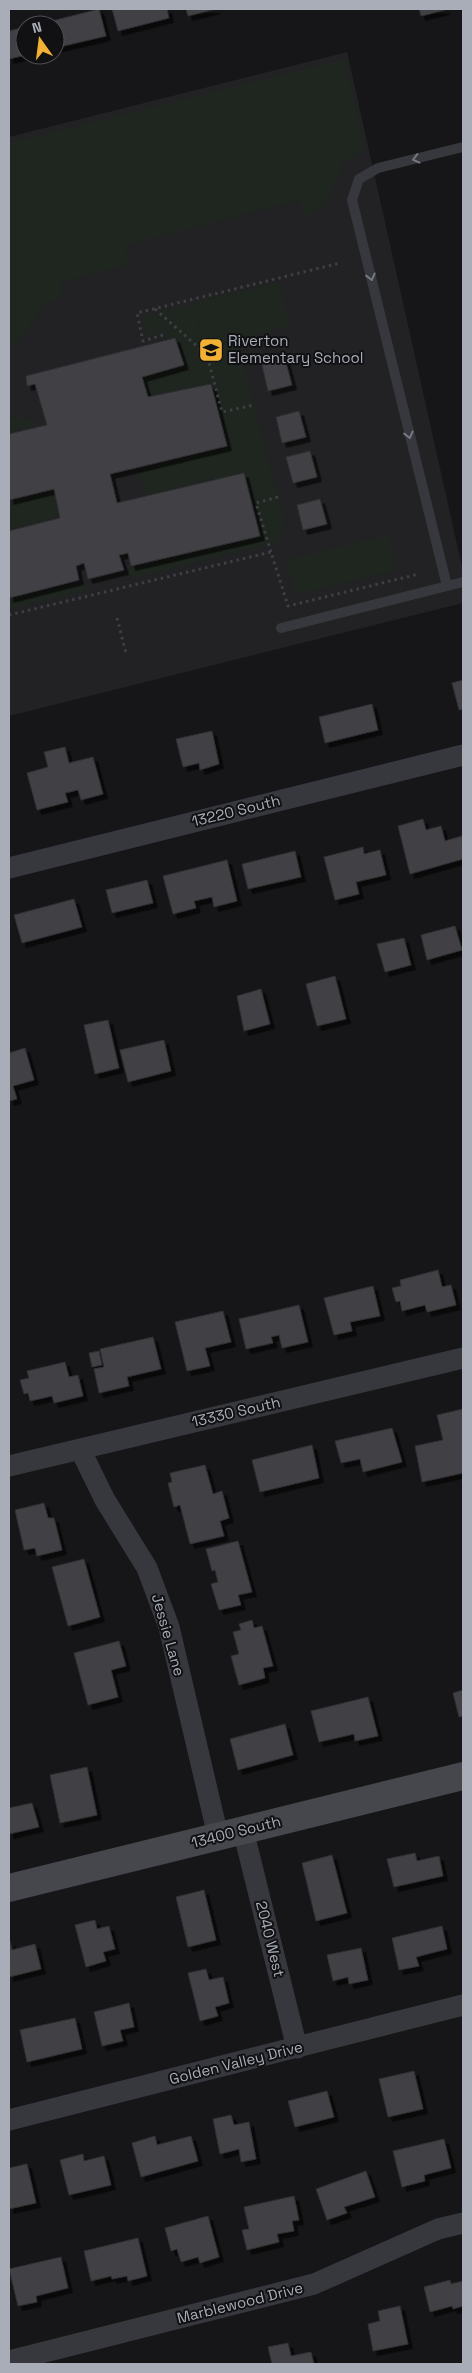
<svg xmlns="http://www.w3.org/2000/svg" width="472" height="2373" viewBox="0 0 472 2373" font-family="'Space Grotesk',sans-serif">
<defs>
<filter id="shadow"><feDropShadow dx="4.5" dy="4.5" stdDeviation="0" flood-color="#0009"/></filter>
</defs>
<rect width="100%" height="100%" fill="#161618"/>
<path fill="#222225" d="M347,52L463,571V603L9,716V137Z"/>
<path fill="#1e261f" d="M345,59L365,150L344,161C335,184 329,208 306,218L300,200L125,245L129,264L60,283L63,295L42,308L9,353V143Z
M279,282L289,326L204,347L237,340L286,527L277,542L135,578L126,573L131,567L262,535L246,472L146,495L139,469L229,446L211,383L148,397L143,376L184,365L176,337L166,339L164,332L148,337L142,316L193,304L202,338L194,302Z
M23,416L38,425L9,432V420Z
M53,491L58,516L9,530V502Z
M388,535L396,570L295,595L286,560Z
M81,581L86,584L82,591L9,609V599Z"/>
<path fill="#404145" stroke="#303034" filter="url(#shadow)" d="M99,9L106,36L55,48V25H49L48,22Z
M112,9H167L169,18L118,31Z
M186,9H216L188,16Z
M419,9H445V10L421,16Z
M25,27L26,55L9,59V31Z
M175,338L184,365L142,377L148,397L211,384L227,446L110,474L117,503L244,473L260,536L131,566L128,553L119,555L124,570L88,579L84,563L76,566L79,580L9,598V531L60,518L54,489L9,500V434L47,425L35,384L27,386L26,376Z
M285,359L292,385L268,391L262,365Z
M299,411L306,437L282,443L276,417Z
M310,451L317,477L293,483L286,457Z
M320,499L327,524L303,530L297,505Z
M463,680V709L459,710L452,683Z
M372,704L378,730L325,743L319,717Z
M212,731L219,764L200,770L199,763L183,767L176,739Z
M65,747L69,763L93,757L103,794L81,800L78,790L65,793L68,802L37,810L27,773L48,767L44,752Z
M423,819L426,830L441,826L445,841L462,836L463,859L410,874L398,826Z
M363,847L364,854L380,850L386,875L356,882L359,894L335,900L324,857Z
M295,851L301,877L248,889L242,864Z
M227,860L237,901L214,907L212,897L194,901L196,908L173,914L163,876Z
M147,880L153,903L112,913L106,890Z
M74,899L82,927L22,943L14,915Z
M455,926L462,950L427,960L421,935Z
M404,938L411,965L385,972L377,944Z
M335,976L346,1019L317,1026L306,984Z
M261,989L270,1024L244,1031L237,996Z
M108,1020L119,1068L95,1074L84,1025Z
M164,1040L171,1071L128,1082L120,1050Z
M25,1048L34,1080L13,1086L17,1099L9,1101V1053Z
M438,1270L442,1287L451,1285L456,1305L427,1312L425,1305L402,1311L400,1301L396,1302L392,1288L401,1286L400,1280Z
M373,1286L380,1316L350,1322L352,1331L334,1335L324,1298Z
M299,1305L308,1342L282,1348L279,1335L271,1337L273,1343L246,1349L239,1319Z
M223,1311L231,1342L205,1348L210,1366L187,1371L175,1322Z
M153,1337L161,1369L127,1377L129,1386L99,1393L94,1369L104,1367L100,1349Z
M99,1351L102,1365L92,1367L89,1353Z
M65,1362L69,1377L78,1375L83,1396L54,1403L52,1396L30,1401L28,1393L24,1394L20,1380L29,1378L27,1371Z
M463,1409V1473L422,1482L415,1446L443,1440L437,1415Z
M392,1428L402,1462L363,1472L360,1459L341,1463L335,1441Z
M312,1445L319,1478L260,1492L252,1460Z
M205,1465L213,1494L222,1491L229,1518L220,1521L224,1536L190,1544L180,1505L174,1507L168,1483L172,1482L170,1473Z
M44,1503L48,1518H54L62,1550L37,1556L35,1548L24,1550L15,1510Z
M238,1541L252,1592L238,1595L241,1605L219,1610L211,1584L218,1582L215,1570L212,1571L206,1549Z
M84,1559L100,1617L68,1626L52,1567Z
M252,1620L254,1628L262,1626L273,1666L263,1668L265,1678L239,1685L231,1656L239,1654L233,1632L241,1630L239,1624Z
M119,1641L126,1666L111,1670L118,1697L88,1705L74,1653Z
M463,1690V1716L459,1717L453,1693Z
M368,1697L378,1736L355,1741L354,1734L319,1742L311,1711Z
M285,1724L293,1755L238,1770L230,1739Z
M87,1767L97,1815L60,1823L50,1775Z
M32,1803L39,1827L9,1834V1808Z
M415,1853L417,1861L439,1856L443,1876L394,1887L387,1859Z
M332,1855L347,1913L316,1921L302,1863Z
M204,1890L216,1940L188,1947L176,1897Z
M95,1920L97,1929L109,1926L115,1949L103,1952L106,1961L86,1967L75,1925Z
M442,1926L447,1949L416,1957L419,1966L399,1970L392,1938Z
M10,1941L12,1950L35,1944L41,1969L9,1977Z
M361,1948L368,1980L349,1984L348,1977L333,1981L327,1955Z
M206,1969L209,1980L223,1977L229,2003L215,2007L218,2016L200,2021L188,1973Z
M129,2003L134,2027L120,2030L123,2041L102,2046L94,2012Z
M75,2018L82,2049L27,2062L20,2030Z
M414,2071L423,2109L388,2117L379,2079Z
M327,2091L334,2117L295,2127L288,2101Z
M231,2115L234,2125L249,2122L256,2159L241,2162L239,2149L220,2154L213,2119Z
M155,2136L157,2145L191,2136L198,2161L141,2177L132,2143Z
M444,2139L451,2168L424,2175L425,2181L402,2187L393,2151Z
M83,2154L84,2161L104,2156L111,2185L69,2195L60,2160Z
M27,2164L36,2203L9,2209V2168Z
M366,2171L375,2197L344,2207L347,2213L327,2220L316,2189Z
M294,2196L299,2220L292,2221L294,2231L277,2234L279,2242L247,2250L242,2230L249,2229L244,2207Z
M208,2216L219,2257L200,2263L198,2257L181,2262L177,2249L171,2251L165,2228Z
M138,2238L147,2276L128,2281L127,2276L112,2279L111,2276L91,2281L84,2251Z
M61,2257L68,2288L36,2296L37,2302L18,2306L9,2269Z
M450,2280L451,2284L463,2281V2306L453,2309L452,2306L430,2312L424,2287Z
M400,2306L408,2344L373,2351L368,2324L380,2321L378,2311Z
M288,2343L291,2356L311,2352L314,2364H272L268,2347Z"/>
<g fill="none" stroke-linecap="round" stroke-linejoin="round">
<path stroke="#3d3f44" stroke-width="3" stroke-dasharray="2.5 4" stroke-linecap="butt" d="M155,309L207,355L222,412L254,405
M163,335L143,341L137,313L340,263
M271,552L256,503L278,497
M9,615L271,552L288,606L419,574
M117,618L126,653"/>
<path stroke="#37383d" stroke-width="10" d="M447,586L352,200L359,179L378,168L463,147
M281,628L463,582"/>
<path stroke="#37383d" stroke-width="21" d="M9,868L463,755
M80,1449L105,1500L147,1568L169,1627L218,1836
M9,1466L463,1358
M243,1830L297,2048
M9,2120L463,2005
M9,2361L314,2284L438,2229L463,2223"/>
<path stroke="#45474d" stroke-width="28" d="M9,1888L463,1776"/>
</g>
<defs><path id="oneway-chevron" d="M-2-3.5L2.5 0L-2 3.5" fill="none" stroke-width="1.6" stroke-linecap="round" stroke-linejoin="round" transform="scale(1.25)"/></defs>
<g stroke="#757881">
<use href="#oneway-chevron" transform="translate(416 159) rotate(166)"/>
<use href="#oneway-chevron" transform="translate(371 277) rotate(76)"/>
<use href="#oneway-chevron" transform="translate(409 435) rotate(76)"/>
</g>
<defs>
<symbol id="school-square" viewBox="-11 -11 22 22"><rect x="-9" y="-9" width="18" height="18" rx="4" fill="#f2b134" stroke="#111113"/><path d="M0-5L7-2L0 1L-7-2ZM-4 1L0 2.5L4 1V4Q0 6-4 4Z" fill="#111"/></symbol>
</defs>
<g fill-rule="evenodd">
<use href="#school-square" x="197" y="336" width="28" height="28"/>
</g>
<g text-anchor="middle" stroke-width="4" stroke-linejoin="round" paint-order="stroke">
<g font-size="15" fill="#a8adb8" stroke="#111113" text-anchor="start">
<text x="228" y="346">Riverton<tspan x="228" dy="17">Elementary School</tspan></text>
</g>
<g font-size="15" fill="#a8adb8" stroke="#111113">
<text transform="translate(236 811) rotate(-14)" y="5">13220 South</text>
<text transform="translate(236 1412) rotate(-13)" y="5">13330 South</text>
<text transform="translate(168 1635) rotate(74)" y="5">Jessie Lane</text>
<text transform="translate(236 1832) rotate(-14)" y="5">13400 South</text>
<text transform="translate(270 1939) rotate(76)" y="5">2040 West</text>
<text transform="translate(236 2063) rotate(-14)" y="5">Golden Valley Drive</text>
<text transform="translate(240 2303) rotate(-14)" y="5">Marblewood Drive</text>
</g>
</g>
<rect width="472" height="2373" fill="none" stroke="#a8adb8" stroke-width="20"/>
<g transform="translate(40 40) rotate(346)"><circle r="24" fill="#111113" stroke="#4d4f55"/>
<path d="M0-4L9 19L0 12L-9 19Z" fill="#f2b134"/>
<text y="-8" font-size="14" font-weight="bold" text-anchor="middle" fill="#a8adb8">N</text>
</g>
</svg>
